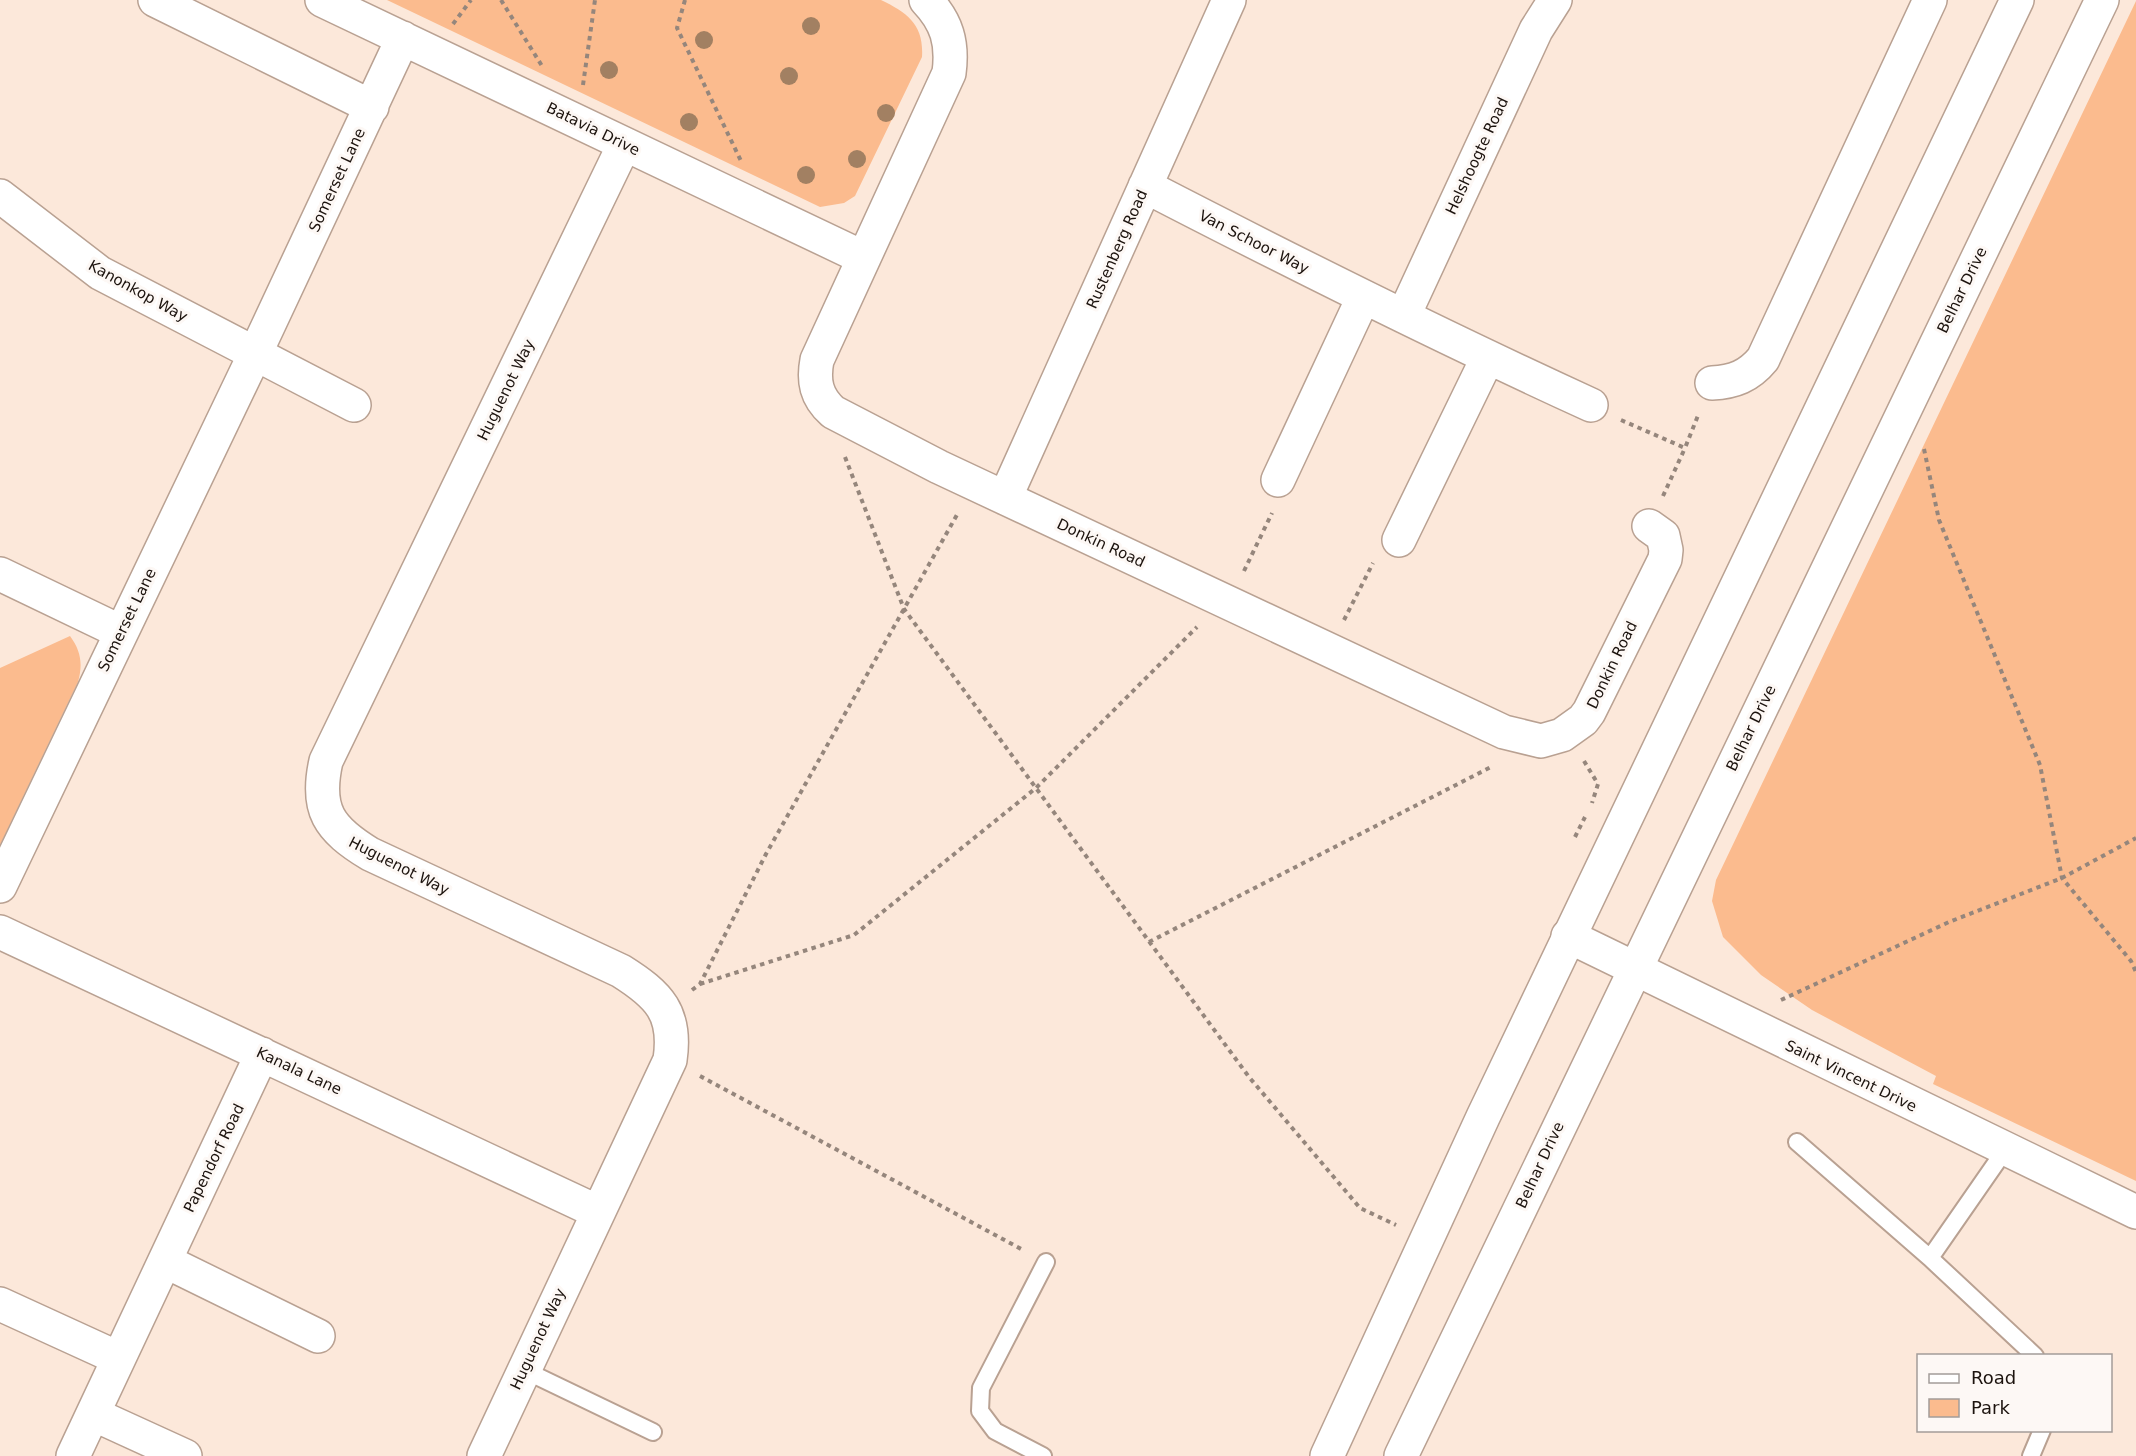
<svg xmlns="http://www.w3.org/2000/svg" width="2136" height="1456" viewBox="0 0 2136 1456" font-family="'DejaVu Sans',sans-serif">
<rect width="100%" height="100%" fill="#fce8da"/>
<path fill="#fbbb8e" d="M387,0H881C908,13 924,25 922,57L855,196L844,203L820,207Z
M2136,1V1181L1933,1084L1936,1076L1812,1010L1761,975L1723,937L1712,901L1716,880Z
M70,636C81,651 83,664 78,682L0,845V668Z"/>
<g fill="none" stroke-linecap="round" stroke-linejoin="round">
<defs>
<path id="service" d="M1797,1142L1930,1258L2035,1356
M1930,1258L2005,1150
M524,1370L653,1432
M1043,1456L995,1431L980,1411L981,1388L1046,1262
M2031,1456L2042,1430"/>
<path id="minor" d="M155,0L372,107
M322,0L864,258
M926,0C947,22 953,43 949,73L817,360C813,381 816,397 833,412L939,467L1504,732L1541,741L1562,735L1583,720L1589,712L1665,559L1666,550L1663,536L1649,526
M1145,186C1292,262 1440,336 1591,405
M0,196L100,273L354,405
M1404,315L1536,30L1555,0
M1712,383C1734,382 1749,376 1763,359L1930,0
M1278,480L1363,298
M1005,498L1229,0
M1399,540L1488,357
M0,574L121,632
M0,886L255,354L403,38
M0,932L598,1212
M1568,936L2136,1212
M165,1261L318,1336
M0,1304L118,1358
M93,1414L185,1456
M73,1456L262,1054
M484,1456L670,1060C677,1013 659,995 621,971L370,854C329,829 315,810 326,761L624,145"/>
<path id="secondary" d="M1327,1456L1483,1117L2017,0
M1401,1456L2102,0"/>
</defs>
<use href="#service" stroke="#b9a192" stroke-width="20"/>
<use href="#minor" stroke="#b9a192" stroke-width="36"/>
<use href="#secondary" stroke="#b9a192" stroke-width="36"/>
<path stroke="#95867c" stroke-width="4" stroke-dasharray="4.5 4.5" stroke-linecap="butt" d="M501,0L542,66
M685,0L677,28L741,161
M453,24L471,0
M583,85L595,0
M1621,420L1685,448L1699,413
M1924,449L1939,520L2040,765L2062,878L2131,961L2136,972
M845,457L904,609L1249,1077L1360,1208L1396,1225
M1663,496L1685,448
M1244,571L1272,513
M1344,620L1373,563
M1584,761L1598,784L1592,803
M1575,837L1585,817
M1149,942L1493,766
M700,984L854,935L1036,788L1197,627
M692,990L700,984L766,854L958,513
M1781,1000L1949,922L2062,878L2136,838
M700,1076L1023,1250"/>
<use href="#service" stroke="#fff" stroke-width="16"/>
<use href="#minor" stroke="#fff" stroke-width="33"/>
<use href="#secondary" stroke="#fff" stroke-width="33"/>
</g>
<g fill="#a28062">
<circle cx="811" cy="26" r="9"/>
<circle cx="704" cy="40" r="9"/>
<circle cx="609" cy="70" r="9"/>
<circle cx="789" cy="76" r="9"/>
<circle cx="886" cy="113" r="9"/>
<circle cx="689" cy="122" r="9"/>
<circle cx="857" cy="159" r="9"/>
<circle cx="806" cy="175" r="9"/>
</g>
<g text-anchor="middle" stroke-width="6" stroke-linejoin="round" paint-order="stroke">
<g font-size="15" fill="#1c130e" stroke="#fdf8f5">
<text transform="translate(593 129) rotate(26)" y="5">Batavia Drive</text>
<text transform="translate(1477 156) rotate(-65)" y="5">Helshoogte Road</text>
<text transform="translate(337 180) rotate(-65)" y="5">Somerset Lane</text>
<text transform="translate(1254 242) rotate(27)" y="5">Van Schoor Way</text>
<text transform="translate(1117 249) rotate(-66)" y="5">Rustenberg Road</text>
<text transform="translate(1962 290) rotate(-64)" y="5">Belhar Drive</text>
<text transform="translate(138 291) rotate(29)" y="5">Kanonkop Way</text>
<text transform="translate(506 390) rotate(-64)" y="5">Huguenot Way</text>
<text transform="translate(1101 543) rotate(25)" y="5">Donkin Road</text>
<text transform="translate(127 620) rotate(-64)" y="5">Somerset Lane</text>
<text transform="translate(1612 665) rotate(-64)" y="5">Donkin Road</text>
<text transform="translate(1751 728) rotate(-64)" y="5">Belhar Drive</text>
<text transform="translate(399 866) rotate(27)" y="5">Huguenot Way</text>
<text transform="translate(299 1071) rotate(25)" y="5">Kanala Lane</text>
<text transform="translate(1851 1076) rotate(26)" y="5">Saint Vincent Drive</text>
<text transform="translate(214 1158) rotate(-64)" y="5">Papendorf Road</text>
<text transform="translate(1540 1165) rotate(-65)" y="5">Belhar Drive</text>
<text transform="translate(538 1339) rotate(-65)" y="5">Huguenot Way</text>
</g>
</g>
<rect x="1917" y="1354" width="195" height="78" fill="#fdf8f5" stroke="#a39c99" stroke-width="1.5"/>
<rect x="1929" y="1374" width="30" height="9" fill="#ffffff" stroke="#a39c99" stroke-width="1.5"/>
<text x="1971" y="1384" font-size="18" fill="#1c130e">Road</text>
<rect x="1929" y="1399" width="30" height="18" fill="#fbbb8e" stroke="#a39c99" stroke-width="1.5"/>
<text x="1971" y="1414" font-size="18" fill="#1c130e">Park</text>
</svg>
